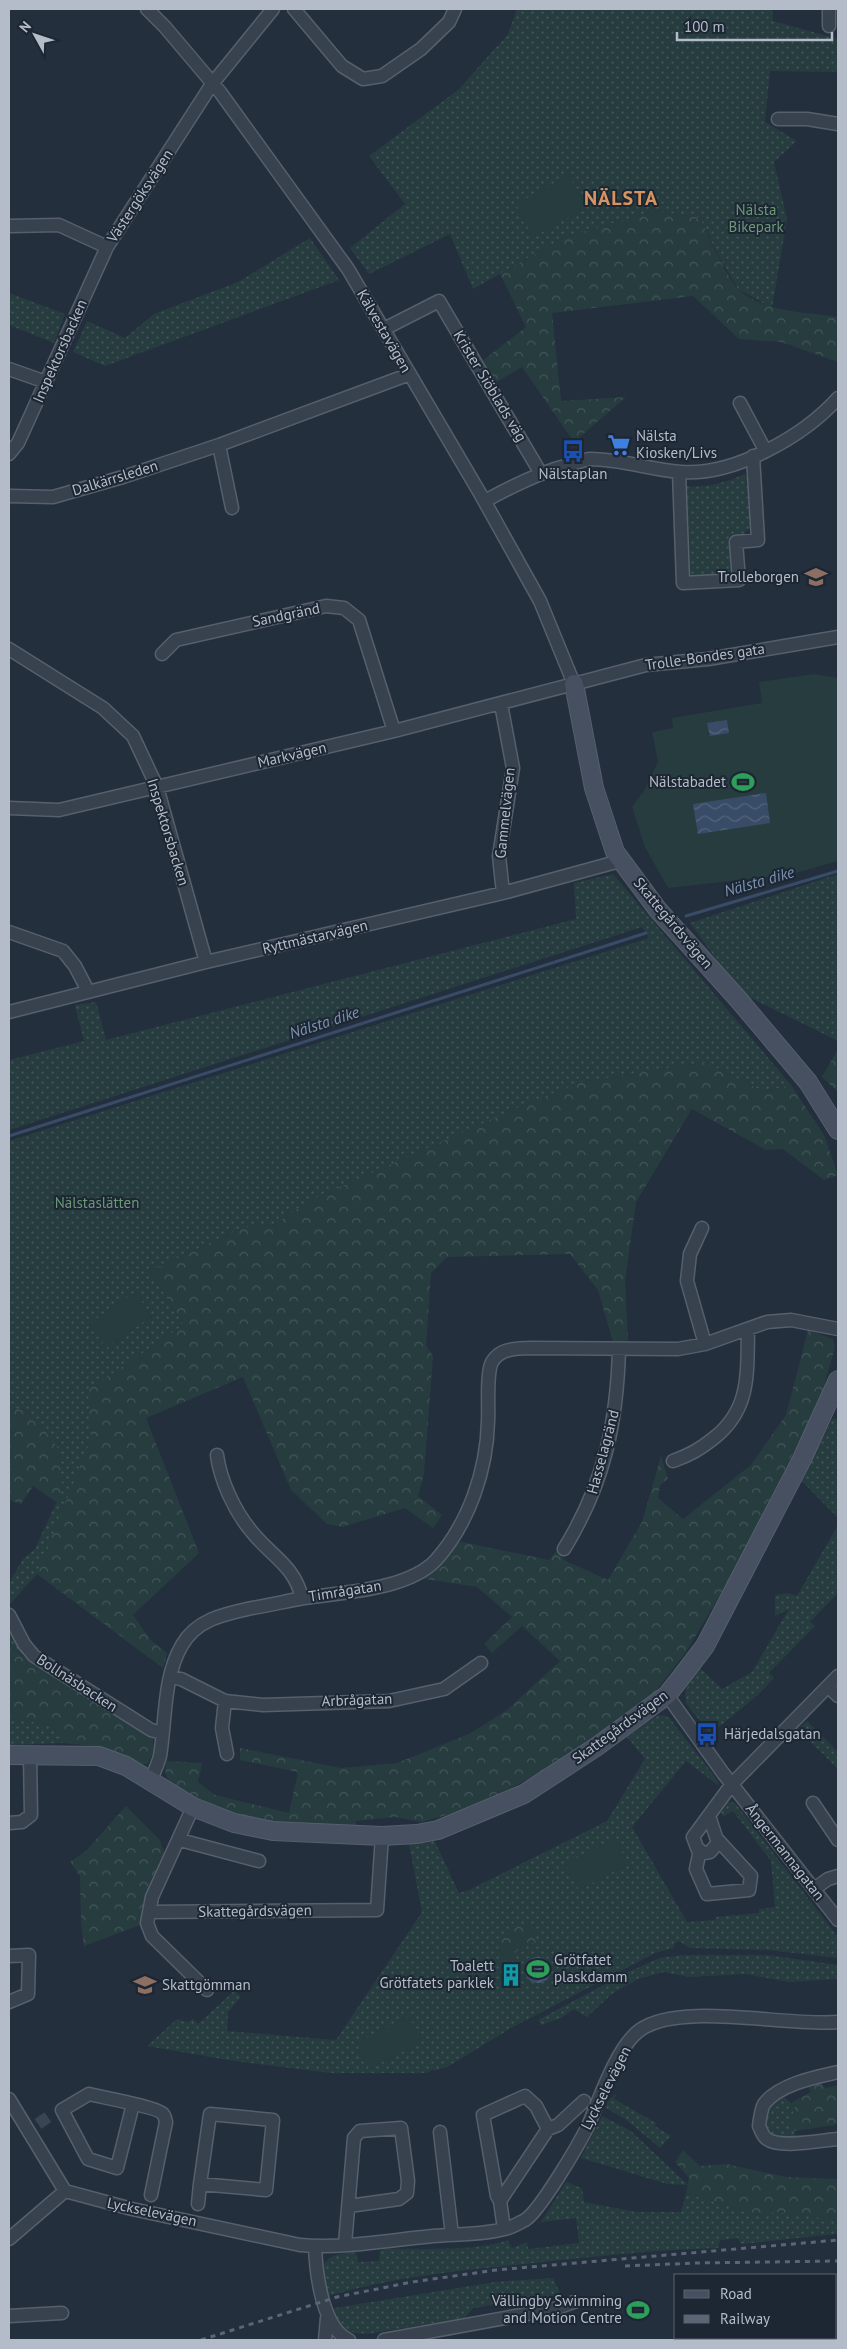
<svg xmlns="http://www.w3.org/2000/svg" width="847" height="2349" viewBox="0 0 847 2349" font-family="'PT Sans',sans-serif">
<defs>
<pattern id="grass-dots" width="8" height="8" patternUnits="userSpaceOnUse" patternTransform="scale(1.25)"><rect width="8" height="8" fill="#263c3f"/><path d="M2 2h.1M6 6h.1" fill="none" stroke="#435659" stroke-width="1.8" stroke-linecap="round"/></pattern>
<pattern id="forest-crowns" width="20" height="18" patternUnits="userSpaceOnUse" patternTransform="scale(1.25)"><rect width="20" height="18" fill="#263c3f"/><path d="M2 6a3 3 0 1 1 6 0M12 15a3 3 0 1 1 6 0" fill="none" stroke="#435659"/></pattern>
<pattern id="water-waves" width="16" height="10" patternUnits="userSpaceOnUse" patternTransform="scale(1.25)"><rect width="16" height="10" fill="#394c67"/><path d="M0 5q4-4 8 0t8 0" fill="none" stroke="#53647b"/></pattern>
</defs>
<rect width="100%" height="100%" fill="#242f3e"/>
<path fill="url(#grass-dots)" d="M517,9H772L773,21L838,39V72L770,71L765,122L797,141L774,162L787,219L772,308L738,289L719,257L700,218L655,211L565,237L473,289L450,234L369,274L350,248L405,204L369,156L458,90L508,34Z
M310,238L339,280L105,366L73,352L87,321L125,338L154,314L238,282Z
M9,293L65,314L54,343L9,325Z
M745,474L753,490L752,525L743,535L731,541L732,577L687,580L682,486C707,488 721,484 745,474Z
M613,874L791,1085L764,1092L705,1062L582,1082L307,1202L274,1225L242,1228L150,1271L184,1325L89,1390L133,1615L151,1641L167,1653L163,1668L37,1574L10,1604L9,1583L23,1559L35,1549L63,1488L30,1412L9,1407V1141L649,938L642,927L9,1130V1060L84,1041L75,1005L96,1002L106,1040L576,919L574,883Z
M838,874V1041L741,993L690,923Z
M833,1418L838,1420V1518L801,1480Z
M838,1525V1593L810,1622L815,1626L769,1673L774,1678L758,1695L710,1734L686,1703L685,1692L698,1666L722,1689L752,1672L789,1609L775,1616V1595L788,1593L797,1596Z
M9,1624L29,1658L9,1647Z
M658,1715L666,1716L671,1720L718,1781L719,1786L686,1761L632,1827L687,1922L715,1920L716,1917L759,1913V1909L775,1907L771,1861L733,1811L723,1817L721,1813L729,1802L735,1803L838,1937V1958L768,1950L690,1948L679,1941L675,1943L673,1948L655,1953L513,2027L447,2067L433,2071V2069L428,2073H330L234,2061L147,2046L177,2019L188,2022L193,2019L198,2024L234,1991L241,1997L228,2012L227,2031L336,2040L422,1912L409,1844L434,1840L459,1893L469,1890L607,1821L645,1759L627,1737Z
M9,1718L52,1725L63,1743L9,1745Z
M807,1721L838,1752V1769L798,1729Z
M683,1955H767L838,1965V1979L788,1982L746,1974L689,1977L664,1972L638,1979L613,1993L587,2017L574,2009L561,2018L541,2025L538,2020L628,1972L660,1958Z
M617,2093L614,2099L656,2123L655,2126L671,2136L660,2148L625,2119L606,2108L608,2101Z
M784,2097L795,2107L792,2118L787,2122L795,2131V2139C781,2140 772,2137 764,2126L768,2105Z
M602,2116L631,2131L688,2185L667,2184L581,2158Z
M566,2182L582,2188L584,2202L636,2212H681L686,2193L757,2215L775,2212L838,2220V2234L741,2244L738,2238L720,2240L718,2248C653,2250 588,2257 524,2264C458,2271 392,2277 328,2296C319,2262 321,2255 356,2252L358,2262L379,2261L380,2250L386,2249C422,2248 476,2252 508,2240L512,2248L527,2242L528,2249L579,2243L576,2218L541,2222Z
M553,2278L561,2295L473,2308L465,2318L367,2334C345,2333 339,2328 329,2309L495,2282Z"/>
<path fill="url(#forest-crowns)" d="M655,211L700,218C708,235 727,279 739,290C766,313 805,312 838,317V362L781,342L739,339L693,296L552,313L561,401L626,397L574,442L522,367L493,384L481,362L526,327L500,274L565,237Z
M838,1049V1092L822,1077Z
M705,1062L764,1092L791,1085L824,1135L838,1175L824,1180L783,1149L766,1150L692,1109L636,1202L625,1281L628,1341L613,1342L598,1290L570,1254L447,1257L431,1273L426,1346L433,1356L424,1474L418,1496L442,1515L433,1528L405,1508L342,1527L327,1524L291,1490L243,1377L146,1418L199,1553L133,1615L151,1641L167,1653L163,1668L37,1573L91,1439L88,1390L184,1325L150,1271L242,1228L274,1225L307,1202L530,1102L582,1082Z
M808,1330L833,1339L835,1347L820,1400L730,1578L686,1652L655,1692L546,1770L474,1807L422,1822L395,1817L356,1821V1827C328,1827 298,1829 271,1825C244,1820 184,1802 168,1779C164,1773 165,1767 167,1761L202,1763L198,1782L215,1795L289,1813L298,1772L240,1760V1748L341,1768L397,1763L469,1734L507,1710L560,1661L522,1626L492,1653L484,1644L512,1617L477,1587L420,1578L457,1541L549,1560L556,1551L566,1561L608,1580L642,1522L661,1456L668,1479L660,1485L658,1498L683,1519L751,1465L786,1415Z
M9,1407L30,1412L58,1448L63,1488L58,1503L33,1486L21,1504L9,1500Z
M9,1647L151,1735C155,1744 154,1756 147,1764H140L97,1747L63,1743L52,1725L9,1718Z
M126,1806L160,1840L167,1861L143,1924L84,1946L81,1923L80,1876L70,1862L86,1851Z
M522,1925L532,1927L538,1947L533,1943C520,1944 515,1955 505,1961L500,1960C494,1940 505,1933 522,1925Z
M818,2081L826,2088L838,2085V2121L835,2125L795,2131L787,2122L792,2118L795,2107L791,2103L811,2092L807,2085Z
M683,2150L700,2166L726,2164L786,2177L838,2179V2220L775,2212L757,2215L686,2193L689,2178L675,2162Z"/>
<path fill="#263c3f" d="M569,175L586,208L533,237L516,204Z
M814,674L838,678V861L792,874L668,888L645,847L632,807L645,789L658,762L652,732L673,728L672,718L762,703L759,682Z
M135,1292L152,1316L106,1348L89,1324Z
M615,1838L628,1864L579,1890L565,1864Z
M409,2016L422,2042L369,2069L356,2043Z"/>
<path fill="url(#water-waves)" d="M727,720L729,733L710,736L707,723Z
M766,793L770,823L698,834L693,804Z
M525 1970a13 13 0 1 1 26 0a13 13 0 1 1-26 0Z"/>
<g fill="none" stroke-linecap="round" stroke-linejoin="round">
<path stroke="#394c67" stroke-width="3" d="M686,916L838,871
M9,1136L646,933"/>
<path stroke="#3a4453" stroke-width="12" stroke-dasharray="12 6" stroke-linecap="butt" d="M38,2124L51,2115"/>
<defs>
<path id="street" d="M147,9L165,27L220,92L348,269L481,495L540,601L574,684
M294,9L342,66L363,79L382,76L421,49L449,22L455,9
M829,9V26
M778,119H807L838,124
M9,226L59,225L107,247L212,84L273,9
M384,329L439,301L540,472
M9,369L46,382
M740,403L765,450
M219,445L232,508
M9,454L18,443L107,247
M679,472L683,583L739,580L736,542L758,540L753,456
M9,496L53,497L123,477L219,445L410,374
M485,501C512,486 538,473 568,465C575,463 583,460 590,459C622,459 650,470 681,472C734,476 804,436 838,398
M9,649L103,708L133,736L157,787L206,962
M162,654L176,640L326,606L344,608L359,620L394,731
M501,704L513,768L499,856L503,893
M9,808L59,810L394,731L646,665L708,659L838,637
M9,932L63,951L75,966L88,991
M9,1012L206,962L503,893L620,861
M702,1228L690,1254L687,1281L705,1344
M217,1455C220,1480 235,1512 252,1532C272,1557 294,1565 302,1598
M673,1461C690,1455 700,1449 714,1438C751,1409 747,1373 748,1329
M564,1549C604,1484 617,1424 619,1349
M9,1615L24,1644L34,1656L151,1730L162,1733
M171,1677L181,1679L225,1701L263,1705L389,1701L444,1689L481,1663
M828,1686L838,1696
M667,1695L723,1773L838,1920
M225,1701L222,1728L227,1754
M151,1780C154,1772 158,1764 160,1756C166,1720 163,1677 182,1645C197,1619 225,1614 252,1608C270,1605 287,1601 304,1598C343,1592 408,1590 436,1560C469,1523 487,1470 488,1421C489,1407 486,1374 492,1362C500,1348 515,1349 529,1348L678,1349L705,1344L767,1322L791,1320L838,1329
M813,1803L838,1840
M193,1807L152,1897L147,1923L152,1936L207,1990
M709,1816L718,1843L710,1852L704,1853L698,1850L693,1837L732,1784L838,1676
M9,1823L22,1822L31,1815L30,1754
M180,1840L259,1861
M700,1850L696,1869L707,1894L749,1890L751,1876L718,1840
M814,1889L828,1879L838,1876
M149,1912L377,1910L382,1836
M9,1956L29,1955L28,1994L9,2002
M838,2072C816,2077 779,2084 764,2104C761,2109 760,2119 759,2126C761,2130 763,2137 767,2139C780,2149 822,2140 838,2139
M9,2099L65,2191L132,2209L300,2245C343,2249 390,2240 433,2236C454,2234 483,2235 504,2229C511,2228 519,2223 525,2220C540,2211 579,2144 588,2126C599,2100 617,2046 640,2030C680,2001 788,2027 838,2022
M133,2104L117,2168L88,2159L62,2110L89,2094C100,2097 158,2107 163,2114C165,2116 165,2119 166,2122L151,2195
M548,2129L558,2125L584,2101
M440,2132L452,2235
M500,2201L497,2196L483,2115L525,2096L536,2106L548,2129L500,2201L504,2229
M198,2204L200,2184L266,2190L273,2120L210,2114L200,2184
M9,2239L65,2191
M345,2244L354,2138L360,2131L401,2128L408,2181L407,2193L399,2199L349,2206
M315,2246C316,2273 322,2328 349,2340
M9,2316L62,2313
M325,2340L327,2318
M384,2340L554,2309L574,2302"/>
<path id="secondary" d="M574,684L594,788L615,852L658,910L738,999L808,1082L838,1130
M9,1755L99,1756L126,1766L193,1807L234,1823L273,1831L382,1836L417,1834L438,1830L524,1794L596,1747L667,1695L679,1680L705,1646L802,1459L838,1380"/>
</defs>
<use href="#street" stroke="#565f6c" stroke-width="15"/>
<use href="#secondary" stroke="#565f6c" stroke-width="20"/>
<use href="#street" stroke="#38414e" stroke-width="12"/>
<use href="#secondary" stroke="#465061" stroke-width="18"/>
<path stroke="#5a6575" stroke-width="3" stroke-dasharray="5 5" stroke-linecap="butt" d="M625,2266L696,2263L838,2261
M201,2340L337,2297L412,2282L496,2270L838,2240"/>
</g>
<defs>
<symbol id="supermarket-bare" viewBox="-9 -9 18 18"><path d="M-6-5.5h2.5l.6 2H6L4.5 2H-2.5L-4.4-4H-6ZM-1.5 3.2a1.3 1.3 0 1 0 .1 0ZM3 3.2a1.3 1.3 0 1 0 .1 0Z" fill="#3f7fe0" stroke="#1d2633" stroke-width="2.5" paint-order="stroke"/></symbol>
<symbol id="bus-bare" viewBox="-9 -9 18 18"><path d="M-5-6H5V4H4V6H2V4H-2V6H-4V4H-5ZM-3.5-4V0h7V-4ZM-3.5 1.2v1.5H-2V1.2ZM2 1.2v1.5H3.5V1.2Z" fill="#1a4fb4" stroke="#1d2633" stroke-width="2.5" paint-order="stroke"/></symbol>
<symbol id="school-bare" viewBox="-9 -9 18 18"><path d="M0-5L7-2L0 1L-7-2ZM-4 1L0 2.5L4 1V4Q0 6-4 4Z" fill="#8d6e63" stroke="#1d2633" stroke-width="2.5" paint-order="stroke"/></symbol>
<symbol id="stadium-bare" viewBox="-9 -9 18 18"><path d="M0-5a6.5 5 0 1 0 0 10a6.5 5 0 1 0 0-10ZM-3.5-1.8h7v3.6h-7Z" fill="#2e9e5b" stroke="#1d2633" stroke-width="2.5" paint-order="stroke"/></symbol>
<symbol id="building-bare" viewBox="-9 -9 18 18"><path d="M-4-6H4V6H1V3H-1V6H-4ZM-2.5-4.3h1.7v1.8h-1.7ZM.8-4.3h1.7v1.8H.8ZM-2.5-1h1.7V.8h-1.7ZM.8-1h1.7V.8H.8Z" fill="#0f9aa8" stroke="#1d2633" stroke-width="2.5" paint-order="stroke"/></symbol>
</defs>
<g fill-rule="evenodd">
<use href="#supermarket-bare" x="603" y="429" width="32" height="32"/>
<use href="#bus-bare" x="557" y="435" width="32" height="32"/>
<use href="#school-bare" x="800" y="561" width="32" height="32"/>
<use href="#stadium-bare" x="727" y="766" width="32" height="32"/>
<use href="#bus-bare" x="691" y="1718" width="32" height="32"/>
<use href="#stadium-bare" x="522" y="1953" width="32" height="32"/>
<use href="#building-bare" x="495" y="1959" width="32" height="32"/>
<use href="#school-bare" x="129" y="1969" width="32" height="32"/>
<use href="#stadium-bare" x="622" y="2294" width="32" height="32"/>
</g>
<g text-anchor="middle" stroke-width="4" stroke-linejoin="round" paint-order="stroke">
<g font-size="15" fill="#b4bcc9" stroke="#1d2633">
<text transform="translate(140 196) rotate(-57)" y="5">Västergöksvägen</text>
<text transform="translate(384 331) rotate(60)" y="5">Kälvestavägen</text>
<text transform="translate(60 351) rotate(-66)" y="5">Inspektorsbacken</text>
<text transform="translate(490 386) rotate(59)" y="5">Krister Siöblads väg</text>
<text transform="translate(115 478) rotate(-17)" y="5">Dalkärrsleden</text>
<text transform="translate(286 615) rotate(-12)" y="5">Sandgränd</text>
<text transform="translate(705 657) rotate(-8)" y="5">Trolle-Bondes gata</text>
<text transform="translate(292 755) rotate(-13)" y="5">Markvägen</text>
<text transform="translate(505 813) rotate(-84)" y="5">Gammelvägen</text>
<text transform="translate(168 832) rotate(73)" y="5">Inspektorsbacken</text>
<text transform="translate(673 923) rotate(50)" y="5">Skattegårdsvägen</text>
<text transform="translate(315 937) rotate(-13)" y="5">Ryttmästarvägen</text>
<text transform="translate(603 1452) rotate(-75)" y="5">Hasselagränd</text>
<text transform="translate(345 1591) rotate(-9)" y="5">Timrågatan</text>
<text transform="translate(77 1683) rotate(33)" y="5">Bollnäsbacken</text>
<text transform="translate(357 1700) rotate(-2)" y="5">Arbrågatan</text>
<text transform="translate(620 1727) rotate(-36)" y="5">Skattegårdsvägen</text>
<text transform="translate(785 1852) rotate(52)" y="5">Ångermannagatan</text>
<text transform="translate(255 1911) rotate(-1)" y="5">Skattegårdsvägen</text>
<text transform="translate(606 2088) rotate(-63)" y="5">Lyckselevägen</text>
<text transform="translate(152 2212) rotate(12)" y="5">Lyckselevägen</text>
</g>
<g font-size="15" fill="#6b9a76" stroke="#1d2633">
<text x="756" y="215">Nälsta<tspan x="756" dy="17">Bikepark</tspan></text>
<text x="97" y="1208">Nälstaslätten</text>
</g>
<g font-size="15" fill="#b4bcc9" stroke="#1d2633" text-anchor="start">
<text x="636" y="441">Nälsta<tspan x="636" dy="17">Kiosken/Livs</tspan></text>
<text x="573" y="479" text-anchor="middle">Nälstaplan</text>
<text x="799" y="582" text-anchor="end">Trolleborgen</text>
<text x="726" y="787" text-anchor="end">Nälstabadet</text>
<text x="724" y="1739">Härjedalsgatan</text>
<text x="554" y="1965">Grötfatet<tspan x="554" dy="17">plaskdamm</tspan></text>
<text x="494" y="1971" text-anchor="end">Toalett<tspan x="494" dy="17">Grötfatets parklek</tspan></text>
<text x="162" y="1990">Skattgömman</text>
<text x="622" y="2306" text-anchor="end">Vällingby Swimming<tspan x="622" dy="17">and Motion Centre</tspan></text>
</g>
<g font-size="16" font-style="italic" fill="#7c92b1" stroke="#1d2633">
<text transform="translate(759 881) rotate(-16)" y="6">Nälsta dike</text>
<text transform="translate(324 1022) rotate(-18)" y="6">Nälsta dike</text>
</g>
<g font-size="20" font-weight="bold" letter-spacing="1" fill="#d59563" stroke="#1d2633">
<text x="621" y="205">NÄLSTA</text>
</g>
</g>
<rect width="847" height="2349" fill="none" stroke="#b4bcc9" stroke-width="20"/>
<rect x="674" y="2274" width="162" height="65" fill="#1d2633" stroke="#59626f"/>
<rect x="684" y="2290" width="25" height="8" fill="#465061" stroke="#59626f"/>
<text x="720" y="2299" font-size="15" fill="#b4bcc9">Road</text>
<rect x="684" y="2315" width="25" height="8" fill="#5a6575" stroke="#59626f"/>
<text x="720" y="2324" font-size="15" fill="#b4bcc9">Railway</text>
<g transform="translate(35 35) rotate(310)" stroke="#1d2633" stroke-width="4" paint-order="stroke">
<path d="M0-4L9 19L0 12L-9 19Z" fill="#b4bcc9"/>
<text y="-8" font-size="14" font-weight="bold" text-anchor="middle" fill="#b4bcc9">N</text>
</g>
<path d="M677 32v8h155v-8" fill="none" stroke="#b4bcc9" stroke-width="2.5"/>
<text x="684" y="32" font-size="15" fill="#b4bcc9" stroke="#1d2633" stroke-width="4" paint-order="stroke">100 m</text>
</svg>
